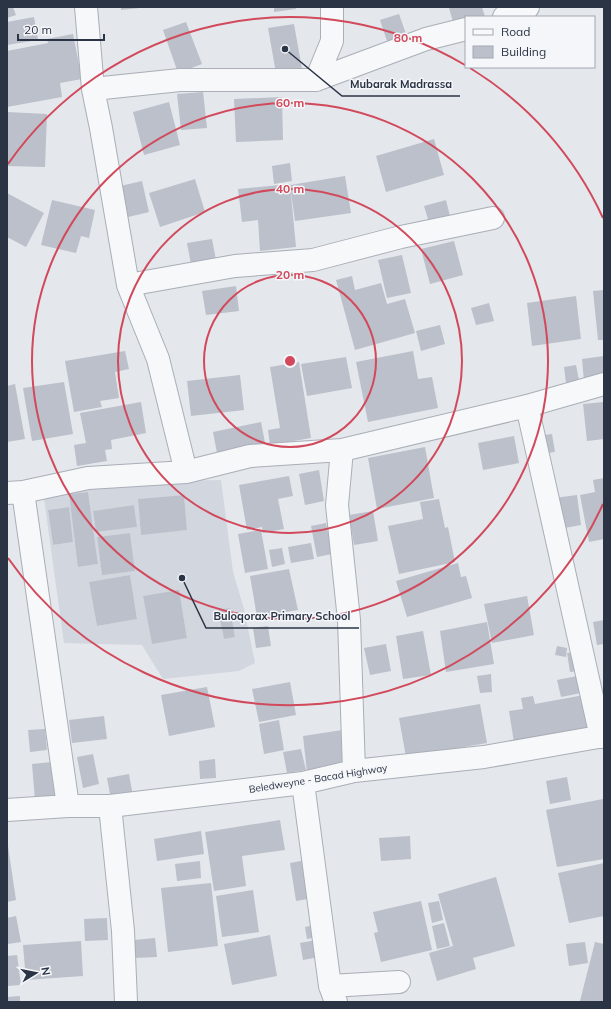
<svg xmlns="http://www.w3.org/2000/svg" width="611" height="1009" viewBox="0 0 611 1009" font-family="Mulish,sans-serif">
<rect width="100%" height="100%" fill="#e4e7ec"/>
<path fill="#d2d6de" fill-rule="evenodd" d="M221,480L233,572L244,609L255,663L239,671L163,679L142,645L64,643L44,499L49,495L122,482ZM88,492L98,564L79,567L69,494ZM184,495L187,530L141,534L138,499ZM134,505L137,527L96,532L93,511ZM68,507L73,542L53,545L48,510ZM130,533L135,571L102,574L97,537ZM130,575L137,619L97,626L89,582ZM179,591L187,637L152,644L143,596ZM230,609L235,637L224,639L218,610Z"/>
<path fill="#bbc0ca" d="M7,7H13L16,15L7,18Z
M121,7H140V8L121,10Z
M274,7H295L296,9L274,12Z
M453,7H482L485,17H466V26L455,29L449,8Z
M399,14L406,34L387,41L380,20Z
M34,17L38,40L7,45V22Z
M186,22L202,64L178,73L163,30Z
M294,24L302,69L276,73L268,28Z
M73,34L82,79L60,83L62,97L7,107V51L48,43L47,39Z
M203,92L207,128L181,130L177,94Z
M282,97L283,140L236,142L234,99Z
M169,102L180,145L144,155L133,112Z
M7,112L47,114L45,167L7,166Z
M434,139L444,175L386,192L376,156Z
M290,163L292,181L274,184L272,166Z
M345,176L351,213L295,221L290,185Z
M195,179L205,212L160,227L149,193Z
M142,181L149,212L124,218L116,187Z
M290,184L296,247L260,251L258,220L242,222L238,189Z
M7,193L44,213L26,247L7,237Z
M52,200L95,210L89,238L81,236L76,253L41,245Z
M446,200L451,220L430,226L424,206Z
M212,239L216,260L191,264L187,243Z
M454,241L463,275L430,284L421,249Z
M402,255L411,293L387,298L378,260Z
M352,276L355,290L381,283L387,304L405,299L415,333L355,350L336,280Z
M236,286L239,311L206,315L202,291Z
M604,290V340H598L593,291Z
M576,296L581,339L532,346L527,303Z
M489,303L494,321L476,325L471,308Z
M440,325L445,344L421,351L416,331Z
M125,351L129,369L115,372L119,398L100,401L102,407L74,412L65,361Z
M413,351L418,379L432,377L438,408L368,422L356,362Z
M604,356V378L584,381L582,359Z
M346,357L352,388L307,396L301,364Z
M299,362L311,438L270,445L268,430L280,428L270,367Z
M576,365L579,380L566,383L564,367Z
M240,375L244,410L191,416L187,381Z
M64,382L73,434L32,441L23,388Z
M15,384L25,439L7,442V386Z
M141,402L146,433L111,440L112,449L105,450L107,461L77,466L74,445L86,443L80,413Z
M604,402V439L587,441L583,404Z
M261,422L265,443L217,453L213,432Z
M552,434L555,452L539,454L536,436Z
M514,436L519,463L483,470L478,443Z
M425,447L434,498L377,509L368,458Z
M319,470L324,501L305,505L299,474Z
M289,476L293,496L278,499L284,529L263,533L262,527L247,530L239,485Z
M604,478V539L589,542L580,495L595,492L593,480Z
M88,492L98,564L78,567L69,494Z
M184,495L187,530L141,535L138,499Z
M577,495L581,525L559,529L554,498Z
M439,499L445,528L448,527L455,562L399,574L388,526L423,519L420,502Z
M134,505L137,527L96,532L93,511Z
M69,507L73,542L53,545L48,510Z
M373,511L378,541L354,545L349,515Z
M326,523L332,554L317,557L311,526Z
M261,530L268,569L245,573L238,534Z
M130,533L135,571L102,575L97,537Z
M311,543L314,559L291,563L288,547Z
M282,548L285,564L272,567L269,550Z
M458,563L461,577L466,576L472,598L407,617L396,581Z
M289,569L298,610L257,617L250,576Z
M130,575L137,619L97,626L89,582Z
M179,590L187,638L152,644L143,596Z
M527,596L534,635L492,643L484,604Z
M230,608L235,637L224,639L218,610Z
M604,620V644L597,645L593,622Z
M487,622L494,664L446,672L440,631Z
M268,626L271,646L256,648L253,628Z
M423,631L431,675L403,679L396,636Z
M386,644L391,671L370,675L364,648Z
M557,646L567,648L566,657L555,655Z
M577,652L579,671L570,672L567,653Z
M491,674L492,692L480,693L477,676Z
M582,675L586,692L561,697L557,680Z
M290,682L296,715L259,722L252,689Z
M207,687L215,727L169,736L161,695Z
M584,695L591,735L515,749L509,711L523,709L521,698L533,696L535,704Z
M480,704L487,743L406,757L399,718Z
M104,716L107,739L72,743L69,720Z
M279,720L284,750L264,754L259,724Z
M45,729L47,750L30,752L28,730Z
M349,729L354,765L307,772L303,736Z
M301,749L306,770L287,773L283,752Z
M93,754L99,784L83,788L77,757Z
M215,759L216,778L200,779L199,761Z
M52,762L55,799L35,800L32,764Z
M129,774L135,807L113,810L107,778Z
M567,777L571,800L550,804L546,781Z
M603,799L604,807V859L557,867L546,810Z
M280,820L285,850L242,856L246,886L214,891L205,832Z
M201,831L204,854L157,861L154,839Z
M410,836L411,859L381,861L379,838Z
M7,846H8L16,900L7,902Z
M306,860L313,898L296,901L290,863Z
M200,861L201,878L177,881L175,864Z
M604,863V916L569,923L558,873Z
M496,877L515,946L473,958L476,969L437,981L429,953L453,946L438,894Z
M211,883L218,946L168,952L161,888Z
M253,890L259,932L222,937L216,896Z
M421,901L432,950L381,962L374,933L378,932L373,912Z
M439,901L443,920L432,923L428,903Z
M16,916L21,942L8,944L7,918Z
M107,918L108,940L85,941L84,919Z
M444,923L450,946L437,949L432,926Z
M315,925L317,937L307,939L305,927Z
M270,935L277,976L232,985L224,944Z
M155,938L157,957L135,958L134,940Z
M316,940L319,957L303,960L300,943Z
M81,941L83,976L26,980L23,945Z
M585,942L588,963L569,966L566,944Z
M595,942L604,944V1002H583L580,1001Z
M17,955L21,985L7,986V956Z
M20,996V1002H7V997Z"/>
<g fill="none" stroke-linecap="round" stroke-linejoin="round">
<defs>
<path id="minor" d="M86,7L93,89L101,128L128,285L158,359L186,472
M504,17L526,10L528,7
M316,80L332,41V7
M93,89L180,80H316L426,39L466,29
M128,285L235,266L313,260L401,237L493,218
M527,406L601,737
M342,450L337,505L349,620L354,771
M23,492L68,806
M7,493L23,492L88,478L186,472L250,456L342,450L527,406L604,384
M303,783L330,986L336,1002
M110,806L123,931L126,1002
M7,810L68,806H110L303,783L354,771L484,757L604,736
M330,986L399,982"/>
</defs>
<use href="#minor" stroke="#a9aeb7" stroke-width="24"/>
<use href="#minor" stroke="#f7f8fa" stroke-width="22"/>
</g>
<g fill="none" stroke="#d1495b" stroke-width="2">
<circle cx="290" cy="361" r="86"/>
<circle cx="290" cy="361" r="172"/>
<circle cx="290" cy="361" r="258"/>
<path d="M603 504A344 344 0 0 1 8 558M8 164A344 344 0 0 1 465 65M470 68A344 344 0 0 1 603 218"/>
</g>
<g text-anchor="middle" stroke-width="3" stroke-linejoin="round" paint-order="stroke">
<g font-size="10" fill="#2b3445" stroke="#f4f6f9">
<text transform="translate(318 778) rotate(-9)" y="4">Beledweyne - Bacad Highway</text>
</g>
</g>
<circle cx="290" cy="361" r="6" fill="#d1495b" stroke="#f4f6f9" stroke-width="2"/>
<g font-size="12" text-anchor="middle" font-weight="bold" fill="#d1495b" stroke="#f4f6f9" stroke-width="3" stroke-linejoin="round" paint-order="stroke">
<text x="408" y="42">80 m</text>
<text x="290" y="107">60 m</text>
<text x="290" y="193">40 m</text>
<text x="290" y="279">20 m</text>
</g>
<path fill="none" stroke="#2b3445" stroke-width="1.5" d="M285 49L342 96H460M182 578L206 628H359"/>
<g fill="#2b3445" stroke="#f4f6f9" stroke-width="1.5">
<circle cx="285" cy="49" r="4"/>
<circle cx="182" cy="578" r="4"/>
</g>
<g font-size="11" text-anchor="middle" font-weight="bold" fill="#2b3445" stroke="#f4f6f9" stroke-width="3" stroke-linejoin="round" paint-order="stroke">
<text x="401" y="88">Mubarak Madrassa</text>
<text x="282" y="620">Buloqorax Primary School</text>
</g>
<rect width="611" height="1009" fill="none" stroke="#2b3445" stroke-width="16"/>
<rect x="465" y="16" width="130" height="52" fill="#f4f6f9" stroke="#a4a8b1"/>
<rect x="473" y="29" width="20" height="6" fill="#f7f8fa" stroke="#a4a8b1"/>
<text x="501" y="36" font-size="12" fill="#2b3445">Road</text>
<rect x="473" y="46" width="20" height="12" fill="#bbc0ca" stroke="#a4a8b1"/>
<text x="501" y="56" font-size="12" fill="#2b3445">Building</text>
<g transform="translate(36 973) rotate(80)" stroke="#f4f6f9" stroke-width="3" paint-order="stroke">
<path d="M0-3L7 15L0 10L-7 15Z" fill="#2b3445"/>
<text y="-6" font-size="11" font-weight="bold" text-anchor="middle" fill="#2b3445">N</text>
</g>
<path d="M18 34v6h86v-6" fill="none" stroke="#2b3445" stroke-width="2"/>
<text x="24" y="34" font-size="12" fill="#2b3445" stroke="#f4f6f9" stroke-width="3" paint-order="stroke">20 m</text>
</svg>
